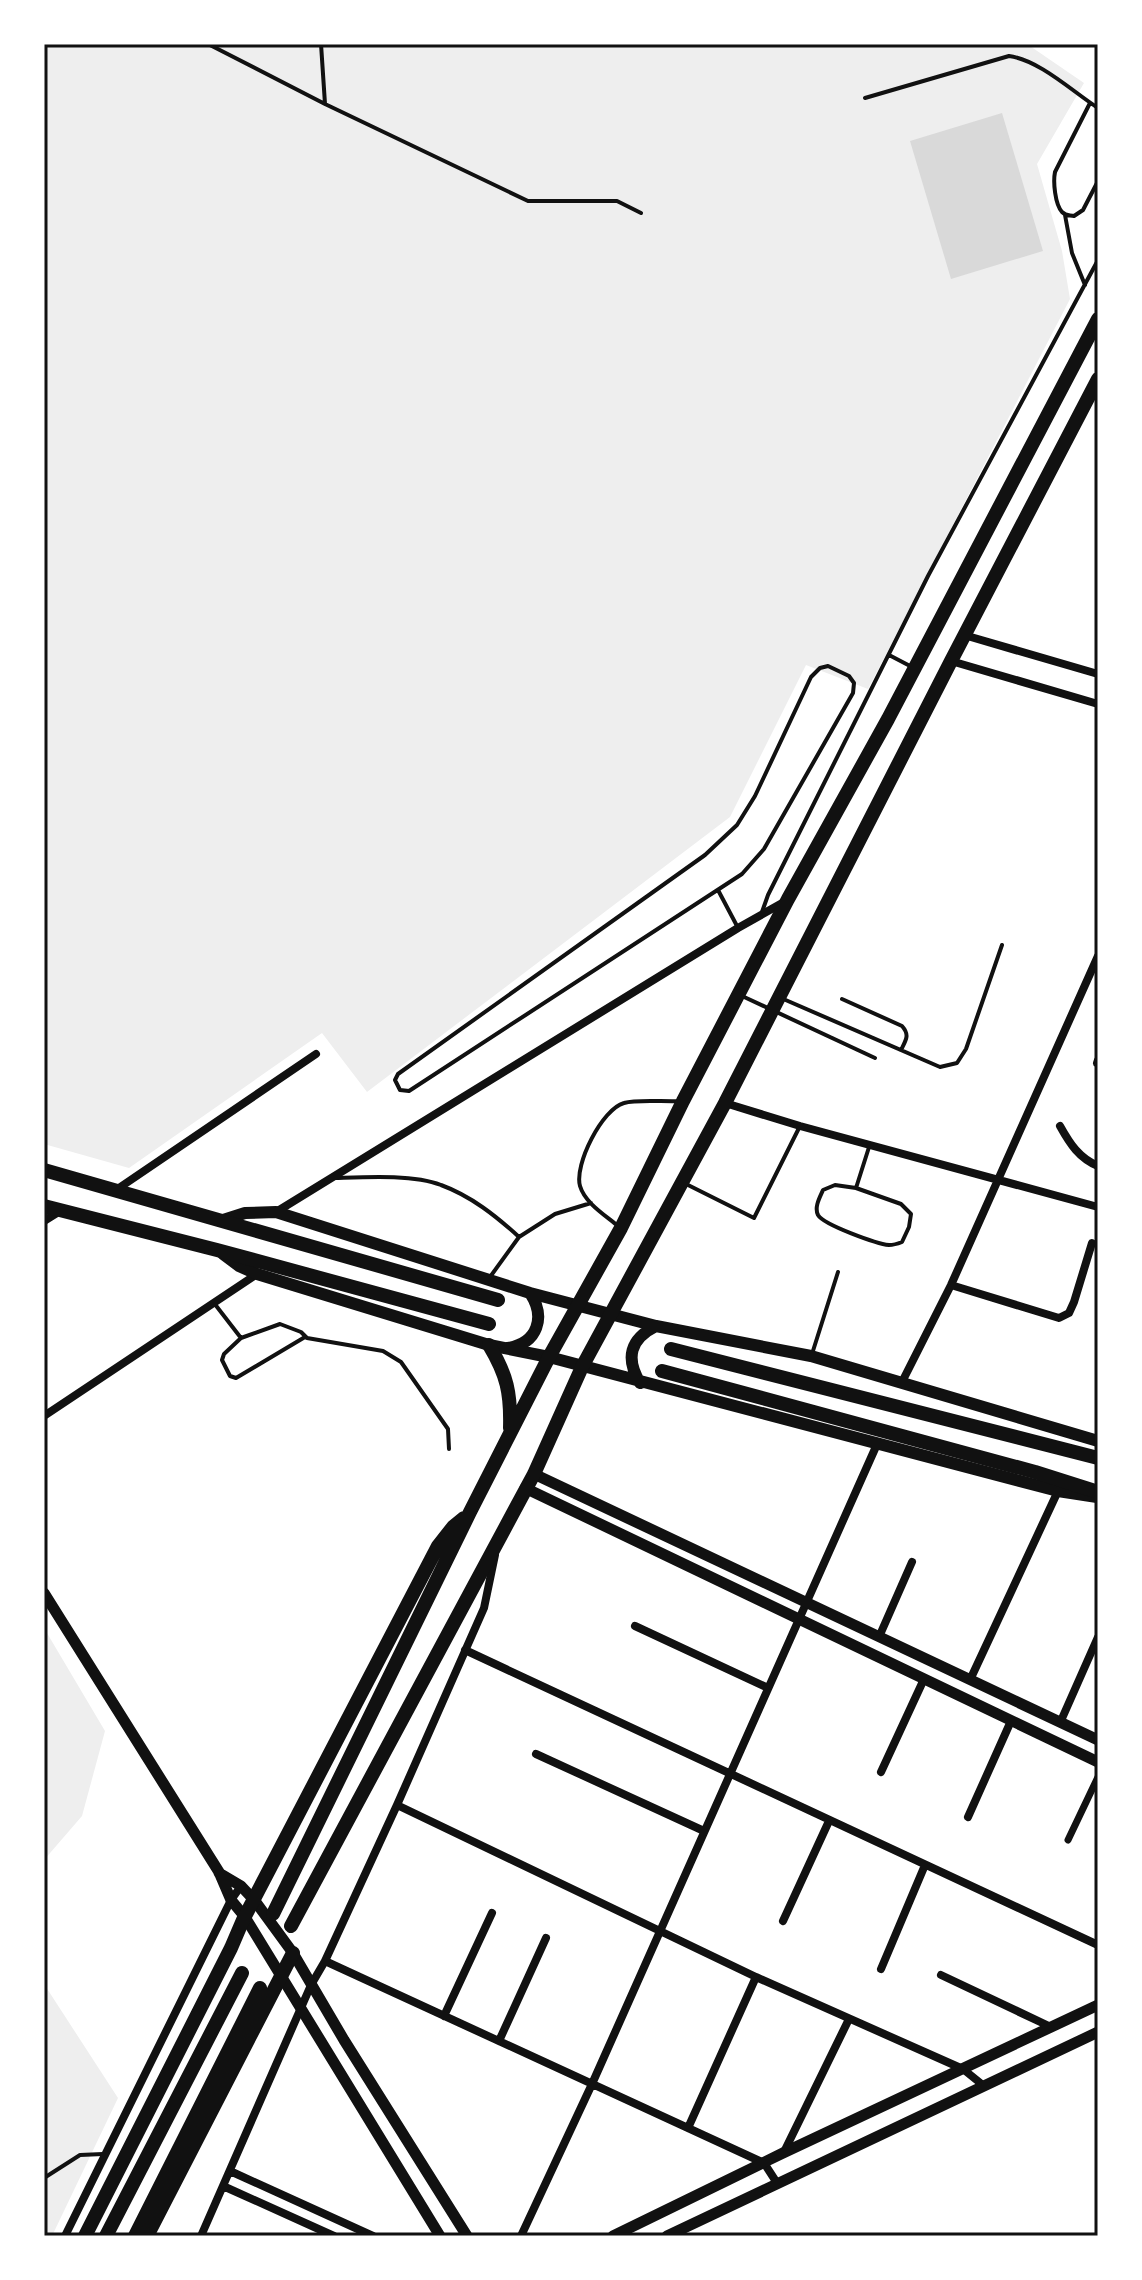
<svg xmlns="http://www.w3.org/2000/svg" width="1142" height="2280" viewBox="0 0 1142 2280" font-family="'Work Sans',sans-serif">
<rect width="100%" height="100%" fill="#fff"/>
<path fill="#eee" d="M44,44H1027L1084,83L1037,164L1062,251L1070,299L868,689L806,665L730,817L367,1092L322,1033L129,1168L44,1144Z
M44,1628L105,1731L82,1816L44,1860Z
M44,1984L118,2098L52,2236H44Z"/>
<path fill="#d9d9d9" d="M1002,113L1043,251L951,279L910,141Z"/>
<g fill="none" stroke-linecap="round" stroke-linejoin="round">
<path stroke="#111" stroke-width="4" d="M208,44L325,104L528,201H617L641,213
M321,44L325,104
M865,98L1009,56C1039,60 1072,91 1098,108
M1090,103L1055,172C1053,182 1055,204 1062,212C1066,216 1068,215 1074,216L1083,210L1098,181
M1065,215L1072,253L1085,285
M889,655L912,667
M828,666L849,676L854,683L853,693L764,849L742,874L409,1091L400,1090L395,1080L398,1074L705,855L737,825L755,796L811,677L820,668Z
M718,890L737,926
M762,912L768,895L928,576L1098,260
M742,996L875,1058
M781,998L940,1067L957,1063L966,1049L1002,945
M842,999L902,1026C910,1035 906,1040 901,1050
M335,1178C365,1177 413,1174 441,1185C471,1196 496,1216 519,1237
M684,1183L754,1218L799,1128
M856,1188L835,1185L823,1190C820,1197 814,1207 818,1215C824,1225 877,1244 889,1245C894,1245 897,1244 902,1242L909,1227L911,1214L901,1204L856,1188L870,1144
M618,1226C605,1215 585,1203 580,1186C574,1165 602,1109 624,1103C637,1099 666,1102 680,1101
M490,1277L519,1237L555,1214L591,1203
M214,1303L241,1338L280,1324L301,1332L307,1338L383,1351L401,1362L448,1429L449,1449
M241,1338L224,1354L222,1360L230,1376L236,1378L305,1337
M812,1354L838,1272
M44,2178L80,2155L103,2154"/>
<path stroke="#111" stroke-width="7" d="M1068,1840L1098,1777"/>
<path stroke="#111" stroke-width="8" d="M964,635L1098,674
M951,661L1098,704
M1097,1063L1098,1060
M725,1103L800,1126L1098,1207
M1060,1126C1070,1144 1079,1158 1098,1166
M116,1190L316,1054
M276,1212L738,928L784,902
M44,1221L60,1211
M951,1285L1059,1318L1069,1313L1074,1302L1092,1243
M902,1382L951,1285L1098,956
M44,1416L257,1274
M635,1626L768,1688
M879,1637L912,1562
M465,1650L1098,1945
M970,1680L1058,1491
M1060,1723L1098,1637
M536,1754L704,1831
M881,1772L924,1679
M397,1805L756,1977L963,2069L984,2086
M968,1817L1011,1721
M783,1921L829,1821
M325,1961L764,2163L777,2183
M881,1969L925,1865
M941,1975L1051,2027
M444,2016L492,1913
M499,2041L546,1938
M688,2128L756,1977
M784,2152L849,2019
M230,2171L373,2236
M223,2186L334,2236
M65,2236L231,1900L241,1886
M201,2236L311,1985L325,1961L397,1805L484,1608L495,1555
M521,2236L592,2084L878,1442"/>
<path stroke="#111" stroke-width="11" d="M534,1474L1098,1740
M525,1488L1098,1762
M44,1593L219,1872L231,1900L245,1917L440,2236
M219,1873L241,1886L255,1901L293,1953L344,2040L467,2236
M613,2236L783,2153L1098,2005
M667,2236L1098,2032"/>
<path stroke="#111" stroke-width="12" d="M220,1221L245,1213L276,1212L530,1293L656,1326L811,1356L1098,1441
M223,1254L239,1266L257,1274L489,1345L549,1357L1058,1491L1097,1497
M508,1348C538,1343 546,1317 530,1293
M640,1383C625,1358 630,1339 656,1326"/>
<path stroke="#111" stroke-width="14" d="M44,1170L498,1300
M44,1206L217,1250L489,1324
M489,1345C507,1375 511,1393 510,1428
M671,1349L1098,1458
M662,1371L1035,1472L1098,1492
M273,1914L470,1512L549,1357L621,1228L683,1101L788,899L888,719L1098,319
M291,1926L534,1474L582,1367L725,1103L951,661L1098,379
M85,2236L231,1948L243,1920L438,1546L453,1527L464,1518
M106,2236L242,1973
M135,2236L260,1988
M147,2236L293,1953"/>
</g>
<rect width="1142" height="2280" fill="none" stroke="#ffffff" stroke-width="92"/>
<rect x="46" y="46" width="1050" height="2188" fill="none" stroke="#111" stroke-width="3"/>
</svg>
